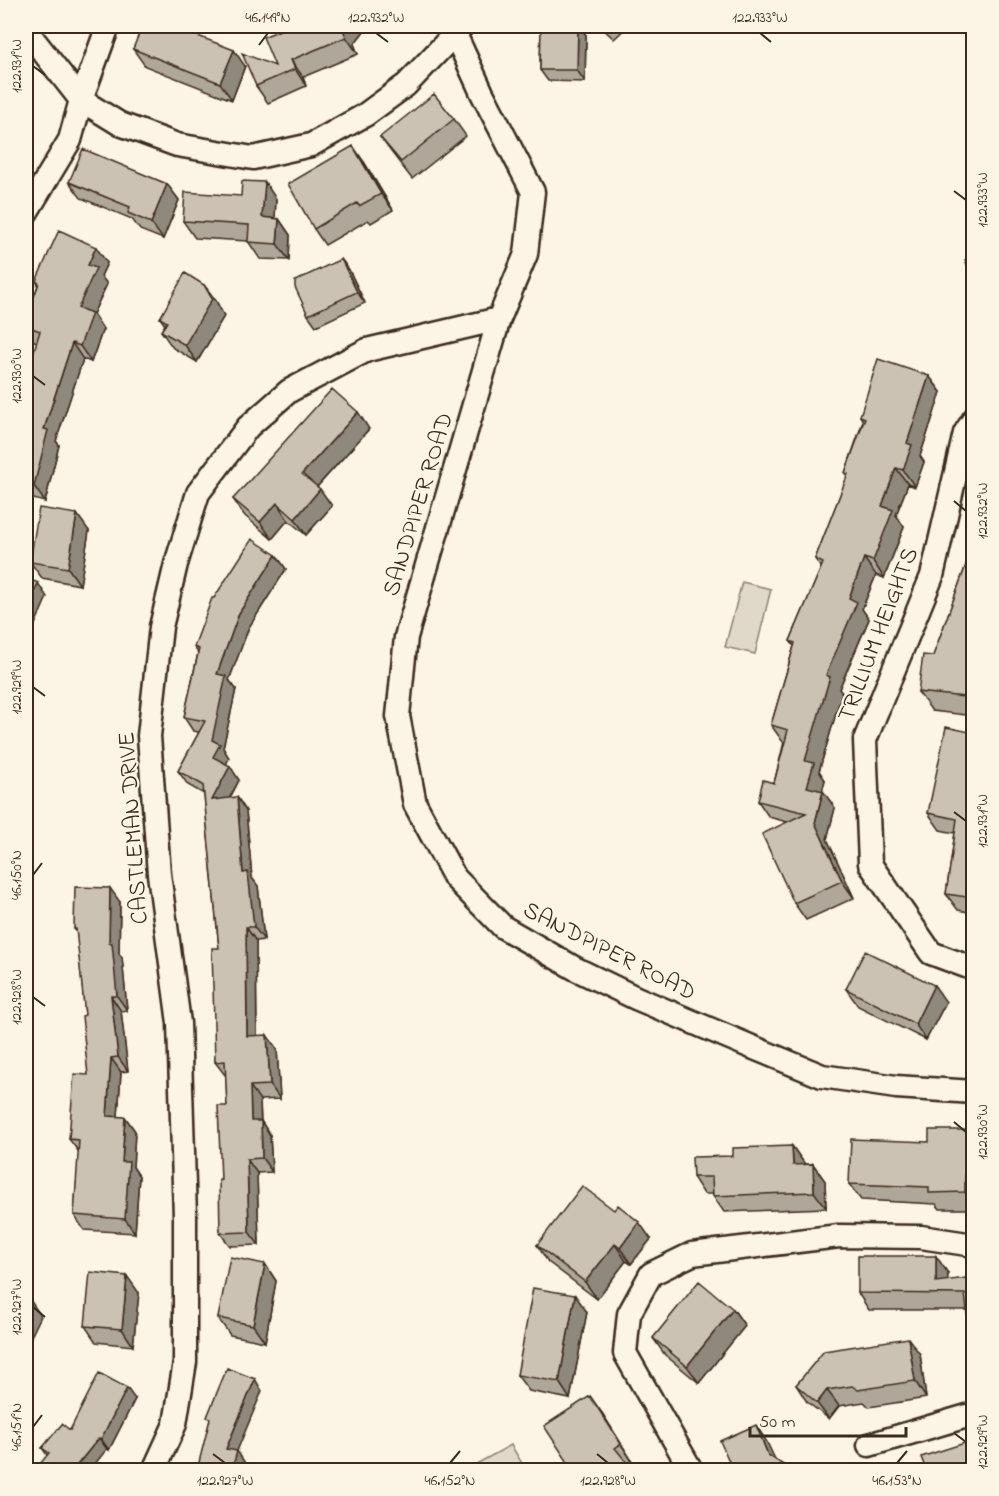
<svg xmlns="http://www.w3.org/2000/svg" width="999" height="1496" viewBox="0 0 999 1496" font-family="'Indie Flower',sans-serif">
<rect width="100%" height="100%" fill="#fcf5e5"/>
<filter id="ink" filterUnits="userSpaceOnUse"><feTurbulence type="fractalNoise" baseFrequency=".0167" numOctaves="2"/><feDisplacementMap in="SourceGraphic" scale="12" xChannelSelector="R" yChannelSelector="G"/><feConvolveMatrix kernelMatrix="1 2 1 2 8 2 1 2 1" color-interpolation-filters="sRGB"/></filter>
<g filter="url(#ink)">
<path fill="#e0d8c8" stroke="#8e8173" stroke-width="1.5" d="M742,582L771,589L755,654L725,647Z
M511,1445L526,1470H467V1469Z"/>
<g fill="none" stroke-linecap="round" stroke-linejoin="round">
<defs>
<path id="minor" d="M26,30L81,100L120,124L177,145L253,158L311,145L365,115L406,85L462,26
M26,213L70,140L81,100L108,26
M499,319L406,637L398,716L415,804L455,878L503,927L576,969L636,998L747,1045L822,1076L896,1087L974,1092
M974,419L965,433L932,576L865,740L870,864L931,953L974,969
M869,1445L974,1414
M154,1470L175,1424L185,1362V1217L179,1023L159,874L149,736L161,627L176,564L198,493L248,427L289,391L367,350L499,319L526,254L533,192L482,93L454,32L455,26
M691,1470L625,1353L629,1314L651,1274L692,1254L839,1236L921,1237L974,1245"/>
</defs>
<use href="#minor" stroke="#3b2a1e" stroke-width="27"/>
<use href="#minor" stroke="#fcf5e5" stroke-width="22"/>
</g>
<path fill="#afa79a" stroke="#3b2a1e" stroke-width="1.5" d="M368,26L354,44L358,54L303,77L306,86L268,103L256,86L275,66Z
M541,26H579L586,35L585,82L548,81L540,70Z
M600,26H628L614,39Z
M133,49L245,66L232,100L145,66Z
M454,119L466,136L412,179L392,153L380,137Z
M364,162L393,210L371,223L368,220L325,245L314,229Z
M69,182L167,184L179,200L163,239L140,230L132,219L81,198Z
M276,199L275,218L279,219L290,235L289,260L260,259L248,241L195,238L183,221Z
M341,259L349,270L365,303L316,326L308,315Z
M107,263L101,276L107,284L93,314L103,329L91,362L83,359L56,441L59,445L45,502L26,497V377L37,342L34,341L26,328V319L38,285L36,281Z
M204,285L216,301L224,316L197,362L173,348L161,331L165,325L160,318Z
M929,376L941,392L920,456L924,462L915,487L908,484L896,515L904,527L884,578L876,575L862,609L869,619L839,689L842,693L819,771L825,780L822,791L835,808L827,839L854,898L806,920L794,903L787,822L769,817L758,801L774,783L784,742H783L771,725L794,646L790,641L821,568L815,559L847,477L845,473L863,421L860,416Z
M369,429L317,487L332,506L306,535L288,520L272,539L245,516L233,499Z
M89,531L80,585L42,578L30,562Z
M974,543V716L932,711L918,692L933,656Z
M276,555L286,569L249,627L229,680L236,689L223,748L229,758L226,764L239,780L230,798L237,797L246,811L252,878L258,886L264,940L256,941L257,1036L277,1049L280,1099L260,1100L261,1121L270,1135L272,1172L257,1173L259,1245L230,1246L220,1233L221,1180L227,1106L226,1075H225L215,1062L219,948L204,794L188,785L178,771L199,732L193,731L184,717L198,653L194,647L214,598Z
M970,732L974,736V913L958,910L946,894L955,833L940,830L928,813Z
M120,902L119,954L122,957L127,1010L121,1011L128,1071L121,1072L118,1117H125L135,1131L133,1167L139,1176L135,1233L84,1230L74,1215L79,1152L69,1139L88,1075L85,1015L77,932L74,929Z
M846,989L946,1002L926,1040L858,1006Z
M974,1130V1209H940L936,1204L861,1200L849,1184L929,1142Z
M792,1146L804,1163V1164H813L825,1181L826,1208L724,1212L713,1196V1194H704L693,1177L733,1156Z
M651,1239L631,1264L626,1261L597,1299L548,1262L537,1245Z
M265,1264L276,1281L265,1342L230,1335L218,1318Z
M948,1273L947,1281L974,1277V1341L970,1335L967,1310H869L858,1293Z
M139,1293L133,1346L96,1342L85,1326Z
M733,1309L745,1326L699,1383L665,1355L653,1338Z
M587,1312L570,1399L529,1391L517,1375Z
M920,1354L926,1398L869,1407L864,1402L839,1406L829,1419L807,1402L796,1385Z
M135,1399L109,1450L107,1449L47,1455L42,1448L70,1430Z
M602,1413L632,1461L628,1464L573,1470Z"/>
<path fill="#8f887d" stroke="#3b2a1e" stroke-width="1.5" d="M344,26H368L354,44L358,54L346,37L342,27Z
M578,26H579L586,35L585,82L577,70Z
M234,50L245,66L232,100L220,83Z
M291,60L303,77L306,86L295,69Z
M353,146L364,162L393,210L381,194Z
M265,182L276,199L274,234L262,217Z
M167,184L179,200L163,239L151,223Z
M279,219L290,235L289,260L277,244Z
M96,247L107,263L101,276L107,284L93,314L103,329L91,362L80,346L78,308L88,265Z
M341,259L349,270L365,303L357,292Z
M204,285L216,301L224,316L197,362L185,345Z
M72,343L83,359L56,441L59,445L45,502L34,486L44,429Z
M929,376L941,392L920,456L924,462L915,487L903,470L907,443Z
M358,412L369,429L314,490L302,474Z
M896,468L908,484L896,515L904,527L884,578L873,561L882,506Z
M320,489L332,506L306,535L295,519Z
M277,503L288,520L272,539L260,522Z
M77,514L89,531L80,585L68,568Z
M276,555L286,569L249,627L229,680L236,689L223,748L229,758L223,771L213,757L212,740L217,674L239,613Z
M864,558L876,575L862,609L869,619L839,689L842,693L819,771L825,780L819,804L807,787L805,761L826,675L849,598Z
M38,583L47,597L27,643L26,641V611Z
M970,732L974,736V748L969,741Z
M230,766L239,780L221,814L212,800Z
M823,791L835,808L827,839L854,898L842,881L815,823Z
M237,797L246,811L252,878L258,886L264,940L254,927L243,873Z
M110,888L120,902L119,954L122,957L127,1010L117,996L109,943Z
M246,927L256,941L257,1050L247,1036Z
M934,985L946,1002L926,1040L915,1024Z
M111,996L121,1011L128,1071L118,1057Z
M267,1035L277,1049L280,1099L270,1085Z
M111,1058L121,1072L117,1130L107,1116Z
M250,1086L260,1100L261,1135L251,1121Z
M125,1117L135,1131L133,1167L139,1176L135,1233L125,1219L122,1162Z
M261,1121L270,1135L272,1172L262,1158Z
M792,1146L804,1163V1181L793,1165Z
M247,1159L257,1173L259,1245L249,1232Z
M813,1164L825,1181L826,1208L814,1192Z
M965,1168L974,1180V1205L965,1192Z
M639,1222L651,1239L631,1264L620,1248Z
M615,1244L626,1261L597,1299L585,1282Z
M936,1256L948,1273L947,1293L936,1282Z
M265,1264L276,1281L265,1342L253,1325Z
M127,1276L139,1293L133,1346L122,1329Z
M575,1295L587,1312L570,1399L559,1382Z
M30,1300L41,1316L26,1347V1309Z
M733,1309L745,1326L699,1383L687,1366Z
M908,1338L920,1354L926,1398L915,1381Z
M255,1379L262,1391L237,1451L245,1463L243,1470H232L226,1449Z
M127,1388L135,1399L109,1450L101,1439Z
M827,1390L839,1406L829,1419L817,1403Z
M590,1396L602,1413L632,1461L621,1444Z
M756,1425L767,1442L780,1470L768,1455Z
M99,1438L107,1449L90,1470H73Z"/>
<path fill="#ccc2b3" stroke="#3b2a1e" stroke-width="1.5" d="M142,26H172L234,50L220,83L133,49Z
M290,26H344L342,27L346,37L291,60L295,69L256,86L242,53L275,66L263,37Z
M541,26H578L577,70H540Z
M434,94L454,119L401,162L380,137Z
M353,146L381,194L359,206L357,203L314,229L288,184Z
M83,149L167,184L151,223L128,213L130,207L69,182Z
M242,181L265,182L262,217L279,219L277,244L248,242L249,225L183,221L185,192L241,196Z
M59,230L96,247L88,265L96,268L78,308L92,313L80,346L72,343L44,429L48,430L34,486L26,484V377L40,331L26,326V319L39,283L36,281Z
M974,257V280L965,260Z
M341,259L357,292L308,315L295,287V281Z
M185,273L204,285L212,299L185,345L161,331L167,322L160,318Z
M878,359L929,376L907,443L912,445L903,470L896,468L882,506L893,510L873,561L864,558L849,598L857,602L826,675L830,677L805,761L814,763L807,787L823,791L815,823L842,881L794,903L762,834L806,813L758,801L763,780L774,783L788,730L771,725L795,643L790,641L823,563L815,559L848,474L845,473L865,418L860,416Z
M332,389L358,412L302,474L320,489L295,519L277,503L260,522L233,499Z
M39,508L77,514L68,568L30,562Z
M252,539L276,555L239,613L217,674L226,676L212,740L220,744L213,757L230,766L212,800L237,797L243,873L248,872L254,927H246L247,1036L267,1035L270,1085L250,1086L251,1121H261L262,1158L247,1159L249,1232L220,1233L219,1180H221L218,1106H227L225,1061L215,1062L212,948H219L203,785L178,771L205,721L184,717L199,649L194,647L212,598H214Z
M974,543V654L971,661H974V698L918,692L923,655L933,656Z
M26,578L38,583L26,611Z
M946,727L970,732L969,741L974,742V898L946,894L957,819L928,813Z
M75,887L110,888L109,943H112L117,996H111L118,1057L111,1058L107,1116L125,1117L122,1162H129L125,1219L74,1215L79,1140L69,1139L74,1074L88,1075L82,1016L85,1015L76,929H74Z
M865,951L934,985L915,1024L846,989Z
M929,1130H974V1168H965V1192L929,1193V1187L849,1184L851,1139L929,1142Z
M792,1146L793,1165L813,1164L814,1192L713,1196L712,1177H693L692,1157L733,1156V1148Z
M582,1186L614,1210L618,1205L639,1222L620,1248L615,1244L585,1282L537,1245Z
M858,1256H936V1282L974,1277V1335H970L965,1294L858,1293Z
M230,1257L265,1264L253,1325L218,1318Z
M90,1272L127,1276L122,1329L85,1326Z
M699,1281L733,1309L687,1366L653,1338Z
M533,1288L575,1295L559,1382L517,1375Z
M26,1298L30,1300L26,1309Z
M908,1338L915,1381L858,1390L852,1386L827,1390L817,1403L796,1385L824,1351Z
M227,1368L255,1379L226,1449L237,1451L232,1470H197L210,1419L207,1417Z
M99,1373L127,1388L101,1439L99,1438L73,1470H35L49,1453L42,1448L62,1424L70,1430Z
M590,1396L621,1444L615,1448L633,1470H573L544,1426Z
M756,1425L768,1455L791,1470H733L720,1441Z
M974,1440V1470H926L921,1457Z"/>
</g>
<path fill="none" stroke="#3b2a1e" stroke-width="2" d="M376,33L388,42M760,33L771,42M259,45L268,33M33,66L45,75M954,191L966,200M33,376L45,385M954,501L966,511M33,687L45,696M954,812L966,821M33,875L42,863M33,997L45,1006M954,1122L966,1132M33,1307L45,1317M33,1427L42,1415M954,1433L966,1442M213,1454L225,1463M597,1454L608,1463M450,1463L460,1451M897,1463L907,1451"/>
<g text-anchor="middle" stroke-width="4.5" stroke-linejoin="round" paint-order="stroke">
<g font-size="24" fill="#3b2a1e" stroke="#fcf5e5">
<text transform="translate(417 504) rotate(-73)" y="8">SANDPIPER ROAD</text>
<text transform="translate(877 634) rotate(-69)" y="8">TRILLIUM HEIGHTS</text>
<text transform="translate(132 828) rotate(-94)" y="8">CASTLEMAN DRIVE</text>
<text transform="translate(610 950) rotate(27)" y="8">SANDPIPER ROAD</text>
</g>
</g>
<rect width="999" height="1496" fill="none" stroke="#fcf5e5" stroke-width="66"/>
<path d="M750 1427v9h156v-9" fill="none" stroke="#3b2a1e" stroke-width="3"/>
<text x="759" y="1427" font-size="18" fill="#3b2a1e" stroke="#fcf5e5" stroke-width="4.5" paint-order="stroke">50 m</text>
<rect x="33" y="33" width="933" height="1430" fill="none" stroke="#3b2a1e" stroke-width="2"/>
<g font-size="15" text-anchor="middle" fill="#3b2a1e">
<text x="268" y="22">46.149°N</text>
<text x="376" y="22">122.932°W</text>
<text x="760" y="22">122.933°W</text>
<text transform="translate(16 66) rotate(-90)" y="5">122.931°W</text>
<text transform="translate(982 200) rotate(-90)" y="5">122.933°W</text>
<text transform="translate(16 376) rotate(-90)" y="5">122.930°W</text>
<text transform="translate(982 511) rotate(-90)" y="5">122.932°W</text>
<text transform="translate(16 687) rotate(-90)" y="5">122.929°W</text>
<text transform="translate(982 821) rotate(-90)" y="5">122.931°W</text>
<text transform="translate(16 875) rotate(-90)" y="5">46.150°N</text>
<text transform="translate(16 997) rotate(-90)" y="5">122.928°W</text>
<text transform="translate(982 1132) rotate(-90)" y="5">122.930°W</text>
<text transform="translate(16 1307) rotate(-90)" y="5">122.927°W</text>
<text transform="translate(16 1427) rotate(-90)" y="5">46.151°N</text>
<text transform="translate(982 1442) rotate(-90)" y="5">122.929°W</text>
<text x="225" y="1485">122.927°W</text>
<text x="450" y="1485">46.152°N</text>
<text x="608" y="1485">122.928°W</text>
<text x="897" y="1485">46.153°N</text>
</g>
</svg>
